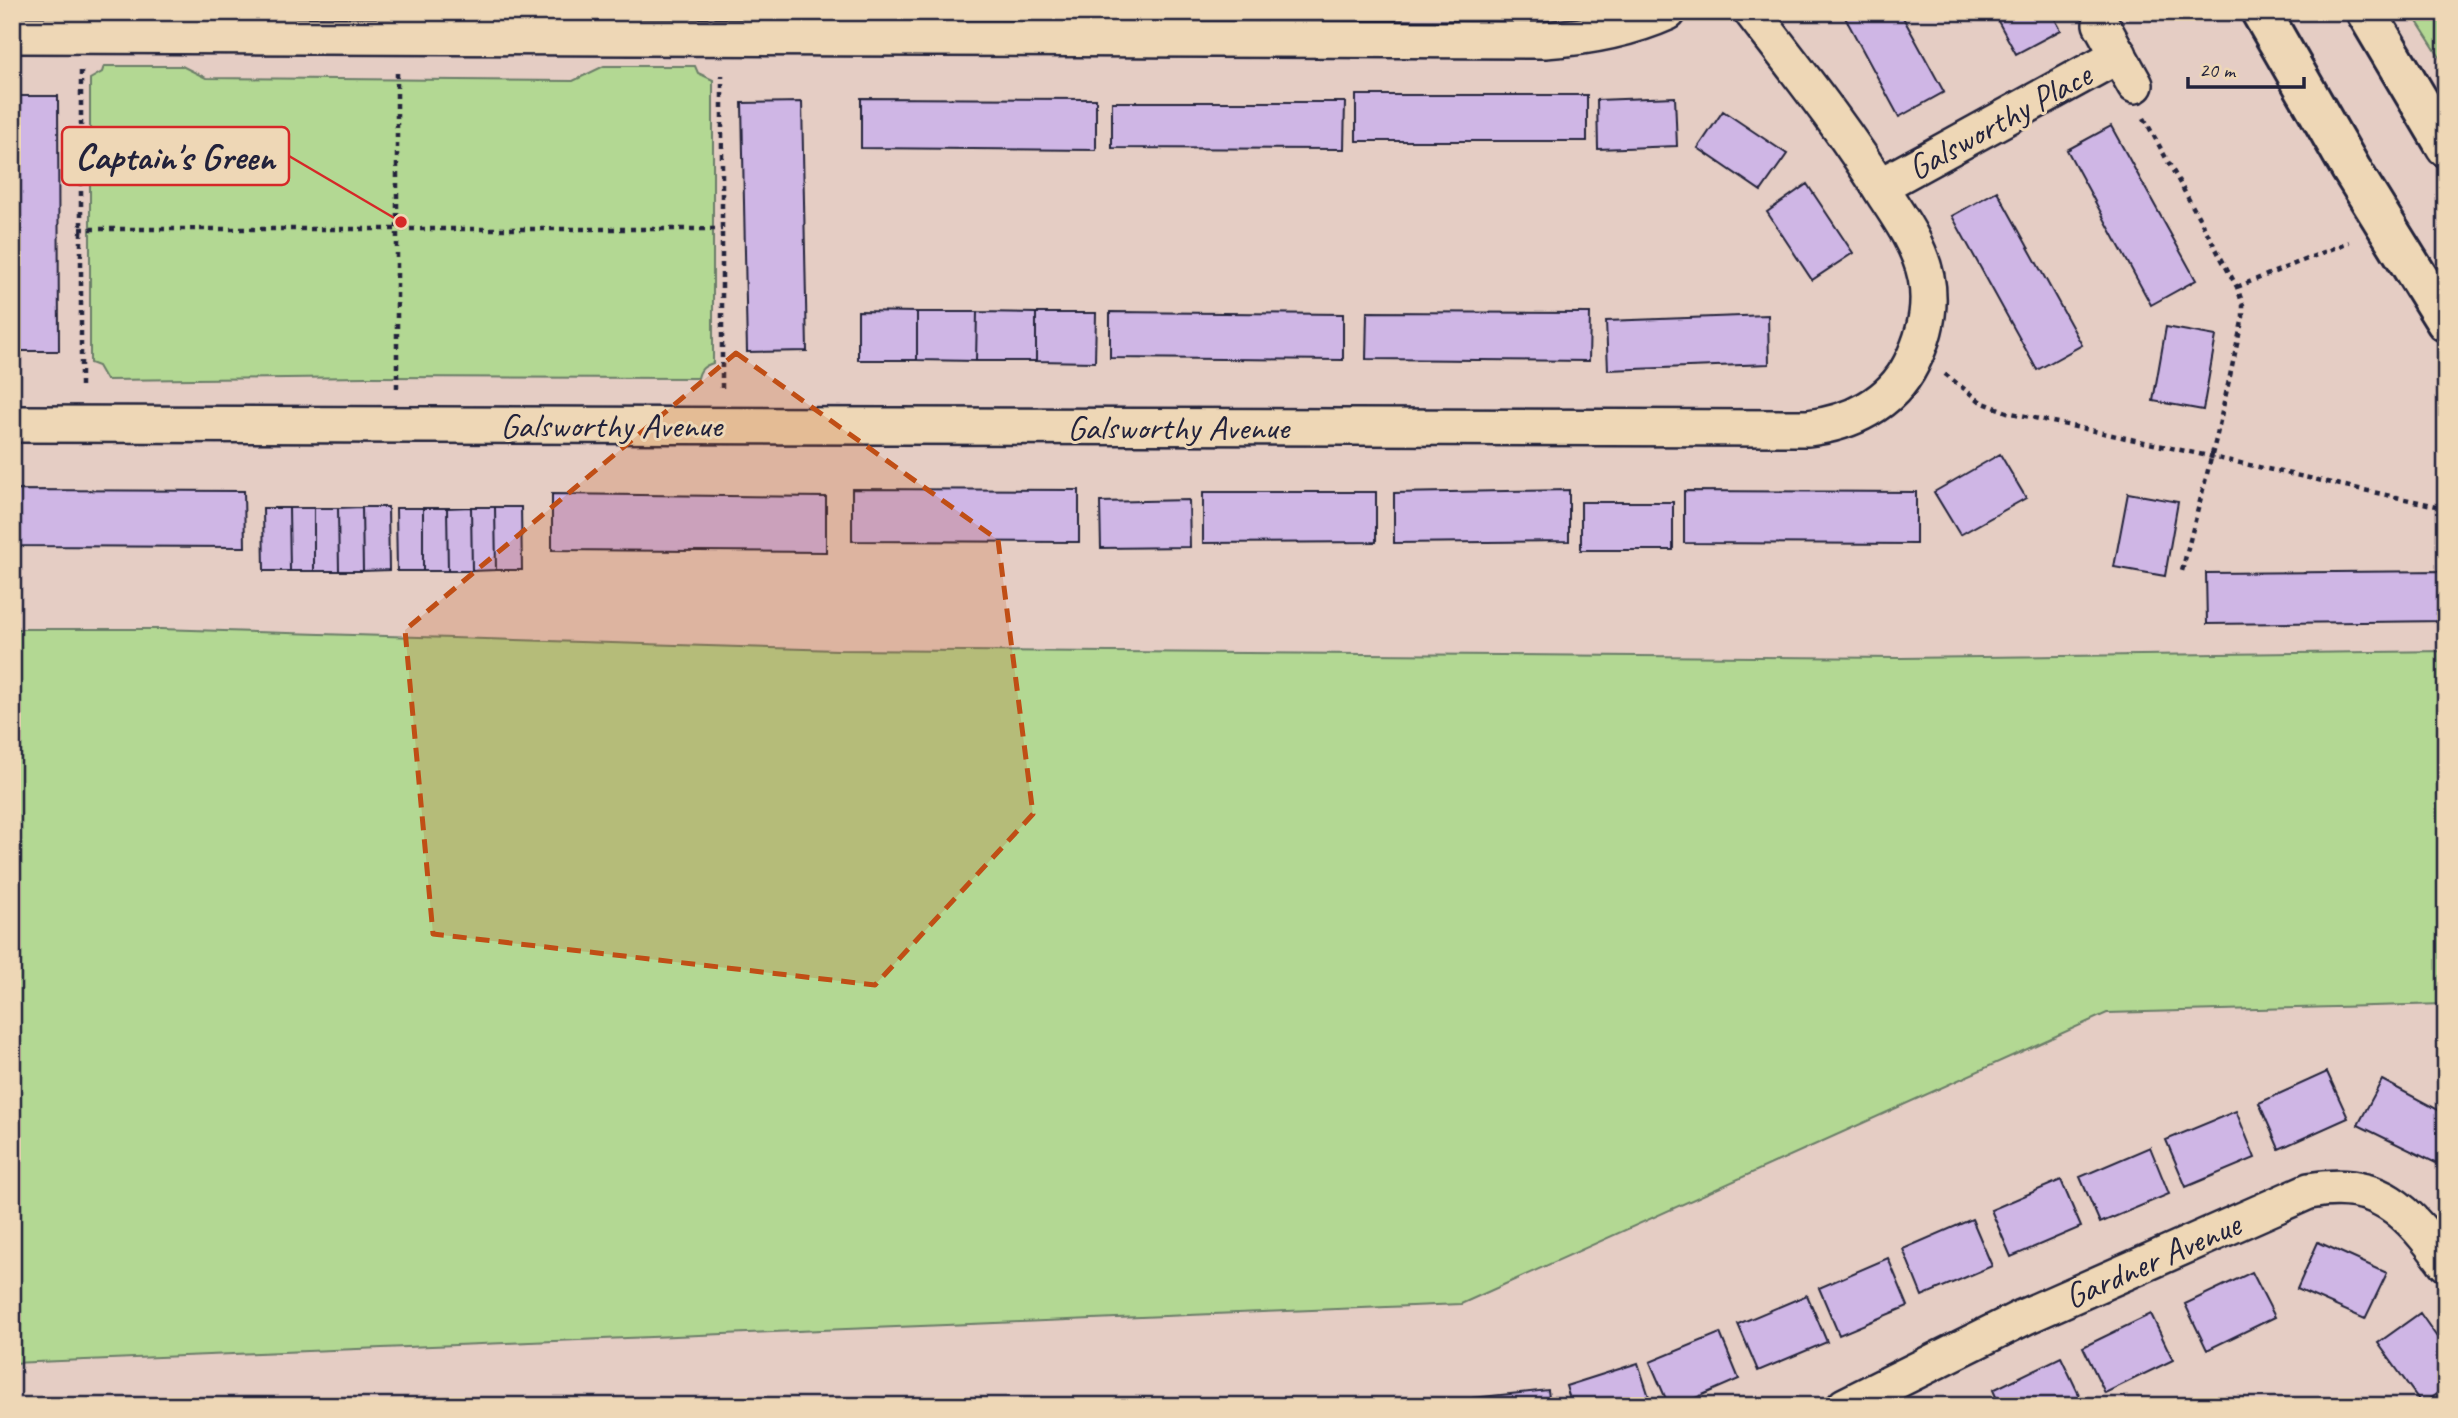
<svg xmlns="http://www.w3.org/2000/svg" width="2458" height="1418" viewBox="0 0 2458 1418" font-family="Caveat,sans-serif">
<rect width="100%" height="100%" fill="#e5cdc4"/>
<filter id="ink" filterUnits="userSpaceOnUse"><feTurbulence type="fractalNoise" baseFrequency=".0143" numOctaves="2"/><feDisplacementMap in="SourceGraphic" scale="14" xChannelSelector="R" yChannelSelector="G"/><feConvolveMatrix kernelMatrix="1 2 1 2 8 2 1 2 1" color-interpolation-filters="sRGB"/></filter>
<g filter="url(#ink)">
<path fill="#b3d893" stroke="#6a7d67" stroke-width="2" d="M2411,12H2446V67Z
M104,66H182L206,78L573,81L604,66H695L698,73L713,80V363C704,366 700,369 698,378L366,377L106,380L98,366L90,363V79L102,72Z
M12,629H160L838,650L1901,658L2446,651V1004L2107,1013L1461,1304L12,1363Z"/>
<path fill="#cfb6e5" stroke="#22223b" stroke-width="2" d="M1842,12H1900L1944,92L1899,117Z
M1993,12H2051L2061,30L2016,54Z
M1356,95H1587V141H1356Z
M12,96H58L59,351H12Z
M1675,97L1677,146L1598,149L1597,100Z
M861,98L1096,99V150L861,148Z
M802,102L807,351L747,352L742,103Z
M1112,102H1345L1344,149L1112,148Z
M1723,111L1787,154L1761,191L1698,148Z
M2111,126L2196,280L2151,305L2067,150Z
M1807,184L1853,253L1812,280L1767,212Z
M1997,191L2082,345L2037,370L1952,216Z
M858,311L917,312V360H858Z
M917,312H977L976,361L917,360Z
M977,312L1036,313V361H976Z
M1110,312L1343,314V360L1110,358Z
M1367,312L1590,313L1589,361L1366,359Z
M1036,313H1096L1095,362L1036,361Z
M1768,315L1769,364L1608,370L1606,321Z
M2166,327L2216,336L2203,410L2153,401Z
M2000,454L2026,498L1960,535L1934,492Z
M852,489L1079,490V542L852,541Z
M12,490L244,491L245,547L12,546Z
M1569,490V541L1394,543V493Z
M1684,491L1916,492V544L1684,543Z
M1203,492H1376V542L1203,543Z
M2128,493L2178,502L2165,576L2114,567Z
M552,494L826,497V552L552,550Z
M1189,500L1190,547L1101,548L1100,502Z
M1581,502H1673V550H1581Z
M362,507L363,571H339L338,508Z
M362,507H388L389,570L363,571Z
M471,507L472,571H448L447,508Z
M471,507H495L496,570L472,571Z
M495,507H521L522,570H496Z
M263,508H289L290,571H264Z
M289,508H314V571H290Z
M314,508H338L339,571H314Z
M396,508H423V571H397Z
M423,508H447L448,571H423Z
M2446,571V621L2207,624L2206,573Z
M2327,1072L2348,1118L2279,1149L2259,1103Z
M2382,1080L2446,1114V1168L2358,1125Z
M2236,1111L2255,1158L2186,1187L2166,1140Z
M2150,1147L2169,1194L2100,1223L2080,1177Z
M2061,1180L2081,1227L2011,1257L1991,1210Z
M1972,1219L1992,1266L1922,1296L1903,1249Z
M2318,1242L2387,1273L2365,1319L2297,1289Z
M1888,1258L1908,1306L1839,1335L1819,1288Z
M2252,1272L2275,1317L2207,1350L2185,1304Z
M1807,1295L1827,1342L1758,1371L1738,1324Z
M2420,1313L2446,1350V1387L2422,1404L2378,1343Z
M2151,1314L2173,1360L2105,1393L2083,1347Z
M1720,1333L1739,1379L1677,1406H1669L1650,1362Z
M2061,1357L2083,1403L2076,1406H2000L1993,1390Z
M1638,1363L1652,1406H1572L1566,1386Z
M1548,1390L1550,1406H1474L1473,1398Z"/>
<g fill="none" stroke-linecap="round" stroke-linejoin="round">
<defs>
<path id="minor" d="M2101,24L2135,85
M12,35L1545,40C1588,37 1628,30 1668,12
M1880,186L2119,55
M12,424L1808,428C1850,423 1891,404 1911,364C1924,338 1932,307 1926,277C1920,248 1902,221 1886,197C1846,132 1799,73 1752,12
M1845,1406L2024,1317L2309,1191C2379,1178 2408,1211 2446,1263"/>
<path id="primary" d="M2261,12L2351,169L2446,322
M2366,12L2446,147"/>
</defs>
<use href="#minor" stroke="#22223b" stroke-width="40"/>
<use href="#primary" stroke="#22223b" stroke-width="44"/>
<path stroke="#22223b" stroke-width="4.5" stroke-dasharray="5 5" stroke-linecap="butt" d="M81,71V387
M2144,118L2237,287L2243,305V317L2216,439L2181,575
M80,229H722
M2237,287L2349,242
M1945,374L1981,402L2007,412L2446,508
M397,388V71
M722,388V75"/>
<use href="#minor" stroke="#eed7b6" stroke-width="35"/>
<use href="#primary" stroke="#eed7b6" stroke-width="38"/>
</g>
</g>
<path fill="#c04e15" fill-opacity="0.2" stroke="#c04e15" stroke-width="5" stroke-dasharray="14 9" stroke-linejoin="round" d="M736,353L998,540L1033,814L875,985L433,934L405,630Z"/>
<g text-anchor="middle" stroke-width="6" stroke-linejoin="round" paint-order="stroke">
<g font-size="35" fill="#22223b" stroke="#eed7b6">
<text transform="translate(1999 121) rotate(-29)" y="12">Galsworthy Place</text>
<text x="611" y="437">Galsworthy Avenue</text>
<text x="1178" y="439">Galsworthy Avenue</text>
<text transform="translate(2152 1260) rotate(-24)" y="12">Gardner Avenue</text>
</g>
</g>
<path fill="none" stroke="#d62828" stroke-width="2.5" d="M401 222L289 156"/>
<circle fill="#d62828" stroke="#eed7b6" stroke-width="2.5" cx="401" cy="222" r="7"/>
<rect fill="#eed7b6" stroke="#d62828" stroke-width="2.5" x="62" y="127" width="227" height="58" rx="7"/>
<g font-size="37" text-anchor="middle" font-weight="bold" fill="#22223b">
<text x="175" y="169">Captain's Green</text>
</g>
<rect width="2458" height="1418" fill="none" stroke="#eed7b6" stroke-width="42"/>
<rect x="21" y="21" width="2416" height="1376" fill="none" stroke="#22223b" stroke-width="2.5" filter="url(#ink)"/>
<path d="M2188 77v10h116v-10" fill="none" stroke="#22223b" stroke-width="3.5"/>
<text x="2199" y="77" font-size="21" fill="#22223b" stroke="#eed7b6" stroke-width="5" paint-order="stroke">20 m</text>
</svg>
